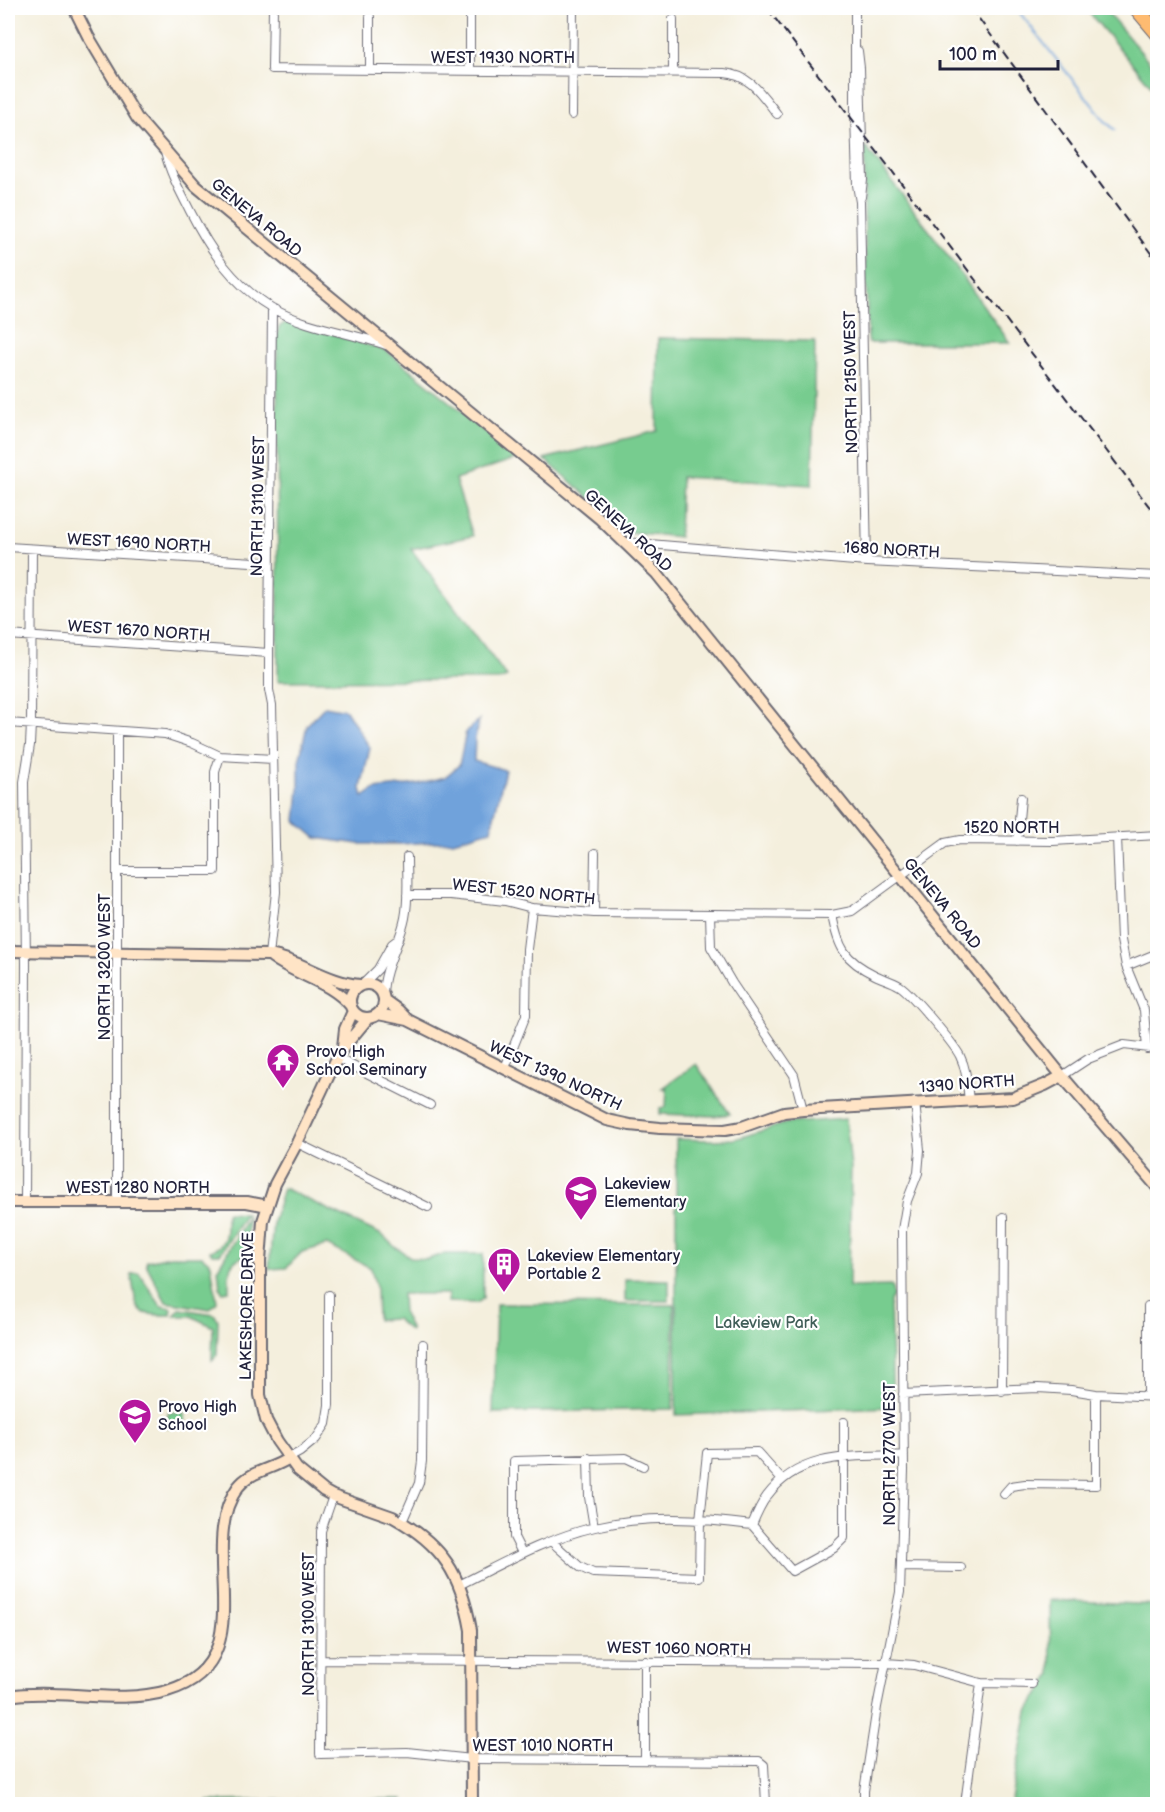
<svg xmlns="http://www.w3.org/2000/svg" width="1165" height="1812" viewBox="0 0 1165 1812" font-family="'Balsamiq Sans',sans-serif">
<rect width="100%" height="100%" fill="#fff"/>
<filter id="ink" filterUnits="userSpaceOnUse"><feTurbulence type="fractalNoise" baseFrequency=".0167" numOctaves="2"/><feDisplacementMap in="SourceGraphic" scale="12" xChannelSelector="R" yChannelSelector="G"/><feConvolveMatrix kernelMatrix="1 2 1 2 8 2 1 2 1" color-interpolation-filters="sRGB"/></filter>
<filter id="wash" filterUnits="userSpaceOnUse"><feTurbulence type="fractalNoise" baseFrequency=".008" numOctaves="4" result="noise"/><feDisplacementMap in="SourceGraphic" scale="24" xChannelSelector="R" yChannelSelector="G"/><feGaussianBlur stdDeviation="1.35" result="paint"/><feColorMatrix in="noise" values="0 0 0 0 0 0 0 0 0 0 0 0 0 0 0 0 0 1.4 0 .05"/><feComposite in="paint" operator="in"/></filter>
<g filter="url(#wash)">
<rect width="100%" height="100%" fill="#f4efdd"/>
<path fill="#77cc8f" stroke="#4c7765" stroke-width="1.5" d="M1085,8H1104L1157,71V93Z
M865,146L938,242L1010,343H868L864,205Z
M289,320L387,351L518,458L455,479L473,536L411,549L507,677L499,680L278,681L277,335L279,327Z
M658,338L815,341L812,485L681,477L679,537L629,532L544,459L657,431Z
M696,1064L730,1114L716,1116L660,1114V1108L666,1107L667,1088H663Z
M846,1119L851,1168L849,1287L892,1286L893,1296L890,1301L893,1407L676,1415V1139L711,1140L735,1139L787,1123Z
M283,1188L382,1235L396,1248L412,1258L428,1259L444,1254H483V1298L477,1303L447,1302L448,1294H402L403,1314L411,1330L410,1331L396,1319L377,1320L376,1287L371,1268L327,1245L302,1252L286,1268L269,1269L273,1222Z
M226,1213L246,1214L220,1254H212L210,1251C229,1245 226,1230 226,1213Z
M248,1217L246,1256C226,1260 229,1275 229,1291L223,1292L220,1289L218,1268Z
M170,1256H202L211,1264L217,1302L210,1309L166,1302L146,1264L147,1261Z
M139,1273L161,1306L172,1308L171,1315C131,1316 138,1310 131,1274Z
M625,1279L669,1280V1301H625Z
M496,1304L674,1305L673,1409L493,1413Z
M180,1309L214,1314L218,1320L217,1355L212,1360L213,1327L191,1316H174Z
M168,1412L185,1413V1427H167Z
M1050,1600L1157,1605V1804H1010L1028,1711L1051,1675Z
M403,1799L400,1804H204L207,1801Z"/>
<path fill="#70a2db" stroke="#49628b" stroke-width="1.5" d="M325,706L346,710L370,748L361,788L363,797L375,789L417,784L445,777L459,765L466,732L479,720L475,738L474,761L505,770L491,830L453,841L400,844H359L316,838L296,821L299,789V761L307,725Z"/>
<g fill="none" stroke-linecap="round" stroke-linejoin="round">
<path stroke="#70a2db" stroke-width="2" d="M1016,8L1105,121L1115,130
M1157,174L1158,175"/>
</g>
</g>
<g filter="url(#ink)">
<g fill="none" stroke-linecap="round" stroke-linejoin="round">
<defs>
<path id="street" d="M273,8L272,69L724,73C751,75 762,95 777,114
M855,8V113L857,185L860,202L867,562
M858,51L860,68L863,180L861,197
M370,70V17
M470,70V17
M673,72V19
M572,115L573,8
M165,152C170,173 180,191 190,211C210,250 233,285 272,308C306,328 349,332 386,345
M625,542L867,562L1158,576
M8,547L269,563
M8,635L269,653
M8,723L165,734L192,743L220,756L273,759
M117,731V1203
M1117,837L1121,940L1126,966L1144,1010L1147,1049
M1017,841L1021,798
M117,871H215V772L220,756
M407,895H451L505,901L532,908L594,913L832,915L852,911L945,843L960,840L1053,841L1158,835
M594,913L595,853
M710,914L711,947L732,983L794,1075L803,1110
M832,915C838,947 844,960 875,975C883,979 892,981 900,986C911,993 954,1044 960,1056C967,1070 967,1085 969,1101
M269,955L276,892L272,705L269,690V653L272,308
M1126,966L1158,953
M363,984L378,969L392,944L396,941
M383,994C384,966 400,944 405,918C409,898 407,877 407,857
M337,1058L430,1105
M505,1068L526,1015L527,949L532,908
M1062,1076L1088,1059L1124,1045L1158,1049
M297,1143L428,1207
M25,1202L26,964L24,782L30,745L31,724L32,549
M1002,1391L1003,1217
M903,1394L1038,1388L1071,1390L1096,1394L1158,1397
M1148,1396V1306
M289,1458L300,1452L316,1439L326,1424L329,1405V1295
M588,1458L589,1497L594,1527
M1004,1494L1011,1486L1025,1484L1096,1485V1394
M333,1496L321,1531L320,1754L407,1752L472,1759L759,1761L764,1765L766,1804
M402,1522L419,1483L422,1461L423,1344
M752,1525C756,1515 761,1504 767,1496C801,1451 854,1457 904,1455
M552,1542L580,1567L593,1573L699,1577L700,1520L707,1453L757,1452L782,1480
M522,1553L514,1537V1461L626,1458L643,1466
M901,1567L961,1568
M459,1585C503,1563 547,1538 595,1527C646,1515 700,1518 752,1525L792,1571L834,1548L844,1538V1422
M322,1660L886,1663L914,1665L981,1683L1032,1684
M645,1661V1759
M864,1804V1791L877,1707L900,1592L904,1470L902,1230L907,1201L918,1173L920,1150L915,1102
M965,1804L981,1683"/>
<path id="secondary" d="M74,8L88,36L137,118L196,186L599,518L657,574L1062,1076L1158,1188
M8,951L269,955C303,961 326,982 360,985
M272,957C297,976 330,981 351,1006
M350 1001a17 17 0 1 1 34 0a17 17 0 1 1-34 0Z
M384,1000L398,1010L408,1020
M378,1014L408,1020L607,1120L630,1125L660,1128L725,1130L742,1127L784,1112L803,1110L1013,1098L1045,1085L1062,1076
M368,1018L343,1048L337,1058L297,1143L275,1184L263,1221L260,1261V1395L266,1420L277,1441L297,1469L324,1491L333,1496L393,1517C443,1545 461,1574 471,1630L472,1804
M343,1047L345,1029L353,1011
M8,1202H247L268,1206
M8,1696C58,1688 118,1705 167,1691C267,1662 193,1548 238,1487C251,1470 272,1470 289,1458"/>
<path id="highway" d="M1136,8L1158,34"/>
</defs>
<use href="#street" stroke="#6c6a74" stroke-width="10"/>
<use href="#secondary" stroke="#6c6a74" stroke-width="14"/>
<use href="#highway" stroke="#6c6a74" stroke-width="16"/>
<use href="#street" stroke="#fff" stroke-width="8"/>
<use href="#secondary" stroke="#ffe4c6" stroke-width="10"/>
<use href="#highway" stroke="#febb71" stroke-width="14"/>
<path stroke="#22223b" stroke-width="2" stroke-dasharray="9 4.5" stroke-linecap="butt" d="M767,8L1158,518
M971,8L1158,263"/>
</g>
</g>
<defs>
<symbol id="temple-pin" viewBox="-11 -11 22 30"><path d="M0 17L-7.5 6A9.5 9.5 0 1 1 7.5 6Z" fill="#b5179e" stroke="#fff"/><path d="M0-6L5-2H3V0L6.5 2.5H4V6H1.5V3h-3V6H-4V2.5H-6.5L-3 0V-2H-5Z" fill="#fff"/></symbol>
<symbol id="school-pin" viewBox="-11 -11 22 30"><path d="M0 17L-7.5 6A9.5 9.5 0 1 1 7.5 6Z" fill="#b5179e" stroke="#fff"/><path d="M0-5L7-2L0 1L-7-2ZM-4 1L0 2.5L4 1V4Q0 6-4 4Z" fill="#fff"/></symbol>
<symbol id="building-pin" viewBox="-11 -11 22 30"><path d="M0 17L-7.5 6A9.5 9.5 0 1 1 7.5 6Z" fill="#b5179e" stroke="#fff"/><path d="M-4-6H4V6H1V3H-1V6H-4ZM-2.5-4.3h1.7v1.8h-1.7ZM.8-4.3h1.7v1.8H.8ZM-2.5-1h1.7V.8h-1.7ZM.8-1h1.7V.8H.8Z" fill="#fff"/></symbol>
</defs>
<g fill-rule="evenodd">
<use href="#temple-pin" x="264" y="1041" width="38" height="52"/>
<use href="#school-pin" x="562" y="1173" width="38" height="52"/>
<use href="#building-pin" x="485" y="1245" width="38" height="52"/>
<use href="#school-pin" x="116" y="1396" width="38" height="52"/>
</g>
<g text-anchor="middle" stroke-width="4.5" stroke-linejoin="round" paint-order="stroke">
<g font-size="16" fill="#22223b" stroke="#fff">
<text x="503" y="63">WEST 1930 NORTH</text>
<text transform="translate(257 217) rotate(40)" y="6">GENEVA ROAD</text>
<text transform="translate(850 382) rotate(-91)" y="6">NORTH 2150 WEST</text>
<text transform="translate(257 506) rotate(-89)" y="6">NORTH 3110 WEST</text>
<text transform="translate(629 530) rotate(43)" y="6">GENEVA ROAD</text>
<text transform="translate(139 542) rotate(3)" y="6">WEST 1690 NORTH</text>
<text transform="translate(892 549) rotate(3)" y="6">1680 NORTH</text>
<text transform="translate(139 630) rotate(4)" y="6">WEST 1670 NORTH</text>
<text x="1012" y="833">1520 NORTH</text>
<text transform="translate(524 891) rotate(6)" y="6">WEST 1520 NORTH</text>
<text transform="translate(943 903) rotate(51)" y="6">GENEVA ROAD</text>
<text transform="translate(104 967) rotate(-90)" y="6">NORTH 3200 WEST</text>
<text transform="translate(556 1075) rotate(25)" y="6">WEST 1390 NORTH</text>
<text transform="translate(967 1083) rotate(-4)" y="6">1390 NORTH</text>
<text x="138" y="1193">WEST 1280 NORTH</text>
<text transform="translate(246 1306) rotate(-89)" y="6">LAKESHORE DRIVE</text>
<text transform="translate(889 1454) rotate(-90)" y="6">NORTH 2770 WEST</text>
<text transform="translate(308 1624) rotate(-90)" y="6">NORTH 3100 WEST</text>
<text transform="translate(679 1648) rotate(1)" y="6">WEST 1060 NORTH</text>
<text x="543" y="1751">WEST 1010 NORTH</text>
</g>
<g font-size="16" fill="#22223b" stroke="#fff" text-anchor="start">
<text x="306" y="1057">Provo High<tspan x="306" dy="18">School Seminary</tspan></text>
<text x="604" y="1189">Lakeview<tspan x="604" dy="18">Elementary</tspan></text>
<text x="527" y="1261">Lakeview Elementary<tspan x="527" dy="18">Portable 2</tspan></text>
<text x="158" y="1412">Provo High<tspan x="158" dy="18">School</tspan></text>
</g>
<g font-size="16" fill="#405e58" stroke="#fff">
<text x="766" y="1328">Lakeview Park</text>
</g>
</g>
<rect width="1165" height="1812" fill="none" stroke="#fff" stroke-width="30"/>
<path d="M940 60v9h118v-9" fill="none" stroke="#22223b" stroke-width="3"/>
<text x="949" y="60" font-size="18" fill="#22223b" stroke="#ffffff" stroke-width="4.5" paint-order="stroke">100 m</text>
</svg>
